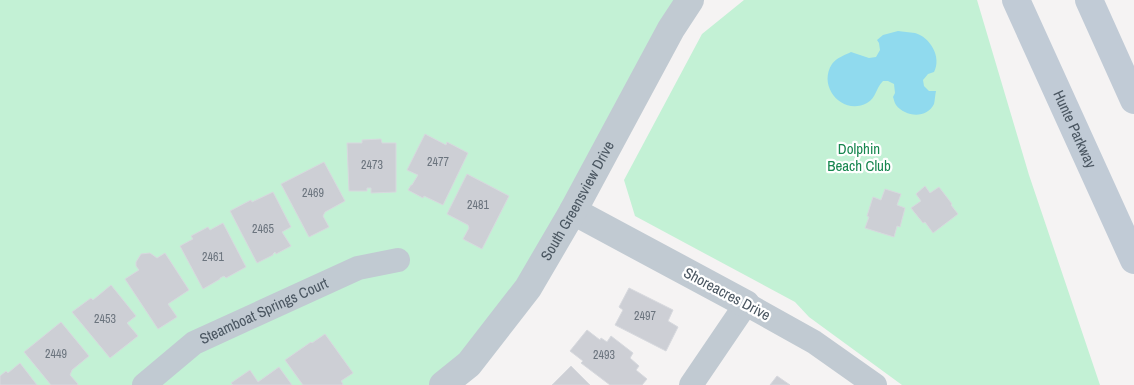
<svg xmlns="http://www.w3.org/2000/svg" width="1134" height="385" viewBox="0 0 1134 385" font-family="'Archivo Narrow',sans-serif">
<rect width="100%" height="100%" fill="#f5f3f3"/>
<path fill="#c3f1d5" d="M0,0H694L573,212L444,385H0Z
M744,0H977L1029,175L1100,385H902L809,317L795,302L635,216L624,180L702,34Z"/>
<path fill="#90daee" d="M898,31C903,32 909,32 915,33C930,37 942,57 934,72L928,74L923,80L924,86L929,91H936C935,95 935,100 934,104C927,119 905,117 896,105C894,102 894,99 893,97L895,93L894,84L888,81H883C875,89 877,97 867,103C843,116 817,87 832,64C836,58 845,55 851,52L869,58L876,57L880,50L879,43L877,40L883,35Z"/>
<path fill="#cdcfd5" stroke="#d7d9de" d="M425,134L446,145L447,142L468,153L443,205L424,196L423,198L408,190L411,185H412L418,175L407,170Z
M381,139L382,143H396V192L371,193V188H367V191H349L347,143H362V140Z
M324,162L345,201L325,212L323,216L329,227L309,237L281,184Z
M467,174L509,196L482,249L463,239L469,228L468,225L447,214Z
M925,186L930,193L939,187L952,204L951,205L958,214L933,233L925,222L923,223L911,208L921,201L916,194Z
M885,189L901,194L897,205L905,208L900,227L897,226L894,237L865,228L869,217L867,216L873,197L881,200Z
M273,192L291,227L282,232L291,246L276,254L275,252L273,254V255L257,263L230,211L251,200L252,202Z
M223,223L246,267L226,278L224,276L220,278V279L203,289L180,246L193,239L191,236L208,227L210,230Z
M150,253L157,258L165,253L189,290L168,304L177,317L158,329L125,279L139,270L136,266V262L141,254Z
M111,285L136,316L127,323L138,336L110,358L72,312L91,298L93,300Z
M629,288L673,310L668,321L678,327L666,351L615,325L623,310L619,307Z
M61,322L89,356L72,370L70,375L78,384L77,385H51L24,352Z
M587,330L600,340L601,338L607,342L611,336L633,353L630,358L639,366L636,370L647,379L642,385H610L581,363L583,361L570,351Z
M325,334L353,373L341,381L343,384L342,385H303L285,360L311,342L312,343Z
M20,363L37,385H0V376L6,371L8,373Z
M571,366L590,385H552Z
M279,367L292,385H233L231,383L250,370L258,382Z
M777,376L790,385H770Z"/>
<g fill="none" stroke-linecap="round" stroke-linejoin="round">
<g stroke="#c1cad2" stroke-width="24">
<path id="s1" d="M144,385L194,343L358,268L398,260"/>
<path d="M691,385L746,304L814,342L875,385"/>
</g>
<g stroke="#c1cad2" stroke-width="28">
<path d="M573,211L746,304"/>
<path id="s2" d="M443,385L469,364L528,288L573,211L671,29L690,0"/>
</g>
<g stroke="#c1cbd6" stroke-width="28">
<path id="s3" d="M1016,0L1134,260"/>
<path d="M1089,0L1134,100"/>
</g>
</g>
<g text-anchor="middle" stroke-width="4.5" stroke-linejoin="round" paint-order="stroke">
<g font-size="12" fill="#6b747e">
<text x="438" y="166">2477</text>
<text x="372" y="169">2473</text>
<text x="313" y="197">2469</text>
<text x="478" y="209">2481</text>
<text x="263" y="233">2465</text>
<text x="213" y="261">2461</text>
<text x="645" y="320">2497</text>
<text x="105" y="323">2453</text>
<text x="56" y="358">2449</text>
<text x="604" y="359">2493</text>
</g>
<g font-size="15" fill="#4a5661" stroke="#fff">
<text dy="5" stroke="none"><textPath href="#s3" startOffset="142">Hunte Parkway</textPath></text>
<text dy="5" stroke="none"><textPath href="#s2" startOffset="230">South Greensview Drive</textPath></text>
<text transform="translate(727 294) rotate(28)" y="5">Shoreacres Drive</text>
<text dy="5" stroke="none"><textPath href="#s1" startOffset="142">Steamboat Springs Court</textPath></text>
</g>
<g font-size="15" fill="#17864f" stroke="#fff">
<text x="859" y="154">Dolphin<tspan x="859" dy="17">Beach Club</tspan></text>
</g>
</g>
</svg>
